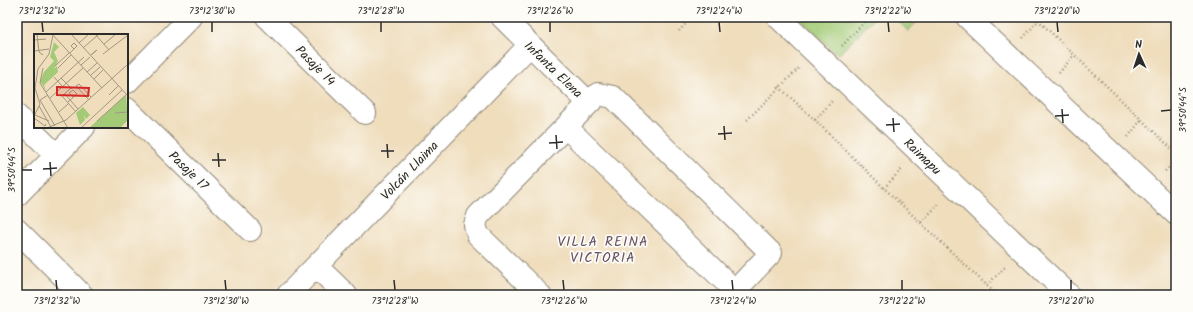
<svg xmlns="http://www.w3.org/2000/svg" width="1193" height="312" viewBox="0 0 1193 312" font-family="Kalam,sans-serif">
<rect width="100%" height="100%" fill="#fdfcf7"/>
<filter id="ink" filterUnits="userSpaceOnUse"><feTurbulence type="fractalNoise" baseFrequency=".025" numOctaves="2"/><feDisplacementMap in="SourceGraphic" scale="8" xChannelSelector="R" yChannelSelector="G"/><feConvolveMatrix kernelMatrix="1 2 1 2 8 2 1 2 1" color-interpolation-filters="sRGB"/></filter>
<filter id="wash" filterUnits="userSpaceOnUse"><feTurbulence type="fractalNoise" baseFrequency=".012" numOctaves="4" result="noise"/><feDisplacementMap in="SourceGraphic" scale="16" xChannelSelector="R" yChannelSelector="G"/><feGaussianBlur stdDeviation="0.9" result="paint"/><feColorMatrix in="noise" values="0 0 0 0 0 0 0 0 0 0 0 0 0 0 0 0 0 1.4 0 .05"/><feComposite in="paint" operator="in"/></filter>
<g filter="url(#wash)">
<rect width="100%" height="100%" fill="#efddbc"/>
<path fill="#a3cb77" stroke="#677b51" d="M798,17H875L838,55Z
M894,17H921L908,31Z"/>
</g>
<g filter="url(#ink)">
<g fill="none" stroke-linecap="round" stroke-linejoin="round">
<defs>
<path id="minor" d="M267,17L365,113
M502,17L589,103
M778,17L1069,295
M967,17L1176,214
M127,82L191,17
M127,109L250,230
M17,116L56,155
M566,127L735,291
M17,195L84,127
M17,230L82,295
M316,266L346,295
M288,295L530,45
M540,295L478,235L475,225L478,216L598,94L613,97L771,253L731,295"/>
</defs>
<use href="#minor" stroke="#8d8474" stroke-width="24"/>
<path stroke="#8d8474" stroke-width="2.5" stroke-dasharray="1 3" stroke-linecap="butt" d="M1035,17L1176,153
M679,31L692,17
M1023,38L1038,21
M842,46L869,17
M1059,73L1074,55
M779,87L815,120L884,188L997,295
M747,120L799,68
M815,120L832,101
M1128,137L1141,120
M1165,171L1176,161
M884,188L903,168
M921,222L940,203
M987,285L1006,266"/>
<use href="#minor" stroke="#fff" stroke-width="22"/>
</g>
</g>
<path fill="none" stroke="#2b2b2b" stroke-width="1.5" d="M42,22L43,32M212,22V32M381,22V32M550,22V32M719,22L720,32M888,22L889,32M1057,22L1058,32M1062,109L1063,123M1161,111L1171,110M1055,116L1069,115M893,118L894,132M886,125L900,124M724,126L725,140M718,134L732,133M556,135L557,149M549,143L563,142M387,144L388,158M381,151H394M218,153L219,167M212,160H226M50,162L51,176M43,169L57,168M22,170H32M56,280L57,290M225,280L226,290M394,280L395,290M563,280L564,290M732,280L733,290M902,280V290M1071,280V290"/>
<g text-anchor="middle" stroke-width="3.5" stroke-linejoin="round" paint-order="stroke">
<g font-size="13" fill="#2b2b2b" stroke="#fdfcf7">
<text transform="translate(316 65) rotate(45)" y="5">Pasaje 14</text>
<text transform="translate(554 69) rotate(44)" y="5">Infanta Elena</text>
<text transform="translate(923 156) rotate(44)" y="5">Raimapu</text>
<text transform="translate(189 170) rotate(44)" y="5">Pasaje 17</text>
<text transform="translate(409 170) rotate(-46)" y="5">Volcán Llaima</text>
</g>
<g font-size="14" letter-spacing="1" fill="#675264" stroke="#fdfcf7">
<text x="603" y="246">VILLA REINA<tspan x="603" dy="16">VICTORIA</tspan></text>
</g>
</g>
<g transform="translate(34 34)">
<rect width="94" height="94" fill="#efddbc"/>
<path d="M20,8L25,13L20,18L24,27L20,35L23,32L24,38L10,51L12,57L6,47L10,38L20,27L16,23ZM92,61L94,86L86,94H55ZM49,73L56,81L52,85L50,81L51,86L46,91L42,79Z" fill="#a3cb77"/>
<path fill="none" stroke="#a19682" stroke-width="1" d="M3,0L5,18L9,21M18,0L68,54M37,0L94,62M61,0L75,16M0,6L12,5M45,9L55,0M70,10L82,0M49,14L65,0M0,17L15,15M36,19L43,12L40,9L37,12L40,15M69,20L94,1M57,21L63,16L58,20M47,31L56,23M21,32L35,19M9,34L6,49L34,94M24,34L37,21M53,38L63,29M57,41L66,33M20,43L29,53M27,44L38,55M60,45L69,36M37,54L28,62L42,78M12,58L50,23M31,60L44,75M14,61L6,66L21,92M75,61L84,52M16,64L49,34M55,66L42,52L45,50L57,63M34,68L43,60L39,56L35,59L39,63M5,72L17,93M25,78L35,69M81,79L94,78M1,81L15,87M0,82L6,70L1,54L4,35L15,20L19,1M0,84L11,92L12,90M63,87L93,60M13,94L32,86L93,31M47,94L88,56"/>
<path fill="#d62828" fill-opacity="0.15" stroke="#d62828" stroke-width="2" d="M23,53L55,54L54,62L23,61Z"/>
<rect width="94" height="94" fill="none" stroke="#2b2b2b" stroke-width="2"/>
</g>
<rect width="1193" height="312" fill="none" stroke="#fdfcf7" stroke-width="44"/>
<g transform="translate(1139 54) rotate(357)" stroke="#fdfcf7" stroke-width="3" paint-order="stroke">
<path d="M0-3L7 15L0 10L-7 15Z" fill="#2b2b2b"/>
<text y="-6" font-size="11" font-weight="bold" text-anchor="middle" fill="#2b2b2b">N</text>
</g>
<rect x="22" y="22" width="1149" height="268" fill="none" stroke="#2b2b2b" stroke-width="1.5"/>
<g font-size="10" text-anchor="middle" fill="#2b2b2b">
<text x="42" y="14">73°12'32"W</text>
<text x="212" y="14">73°12'30"W</text>
<text x="381" y="14">73°12'28"W</text>
<text x="550" y="14">73°12'26"W</text>
<text x="719" y="14">73°12'24"W</text>
<text x="888" y="14">73°12'22"W</text>
<text x="1057" y="14">73°12'20"W</text>
<text transform="translate(1182 110) rotate(-90)" y="4">39°50'44"S</text>
<text transform="translate(11 170) rotate(-90)" y="4">39°50'44"S</text>
<text x="57" y="304">73°12'32"W</text>
<text x="226" y="304">73°12'30"W</text>
<text x="395" y="304">73°12'28"W</text>
<text x="564" y="304">73°12'26"W</text>
<text x="733" y="304">73°12'24"W</text>
<text x="902" y="304">73°12'22"W</text>
<text x="1071" y="304">73°12'20"W</text>
</g>
</svg>
